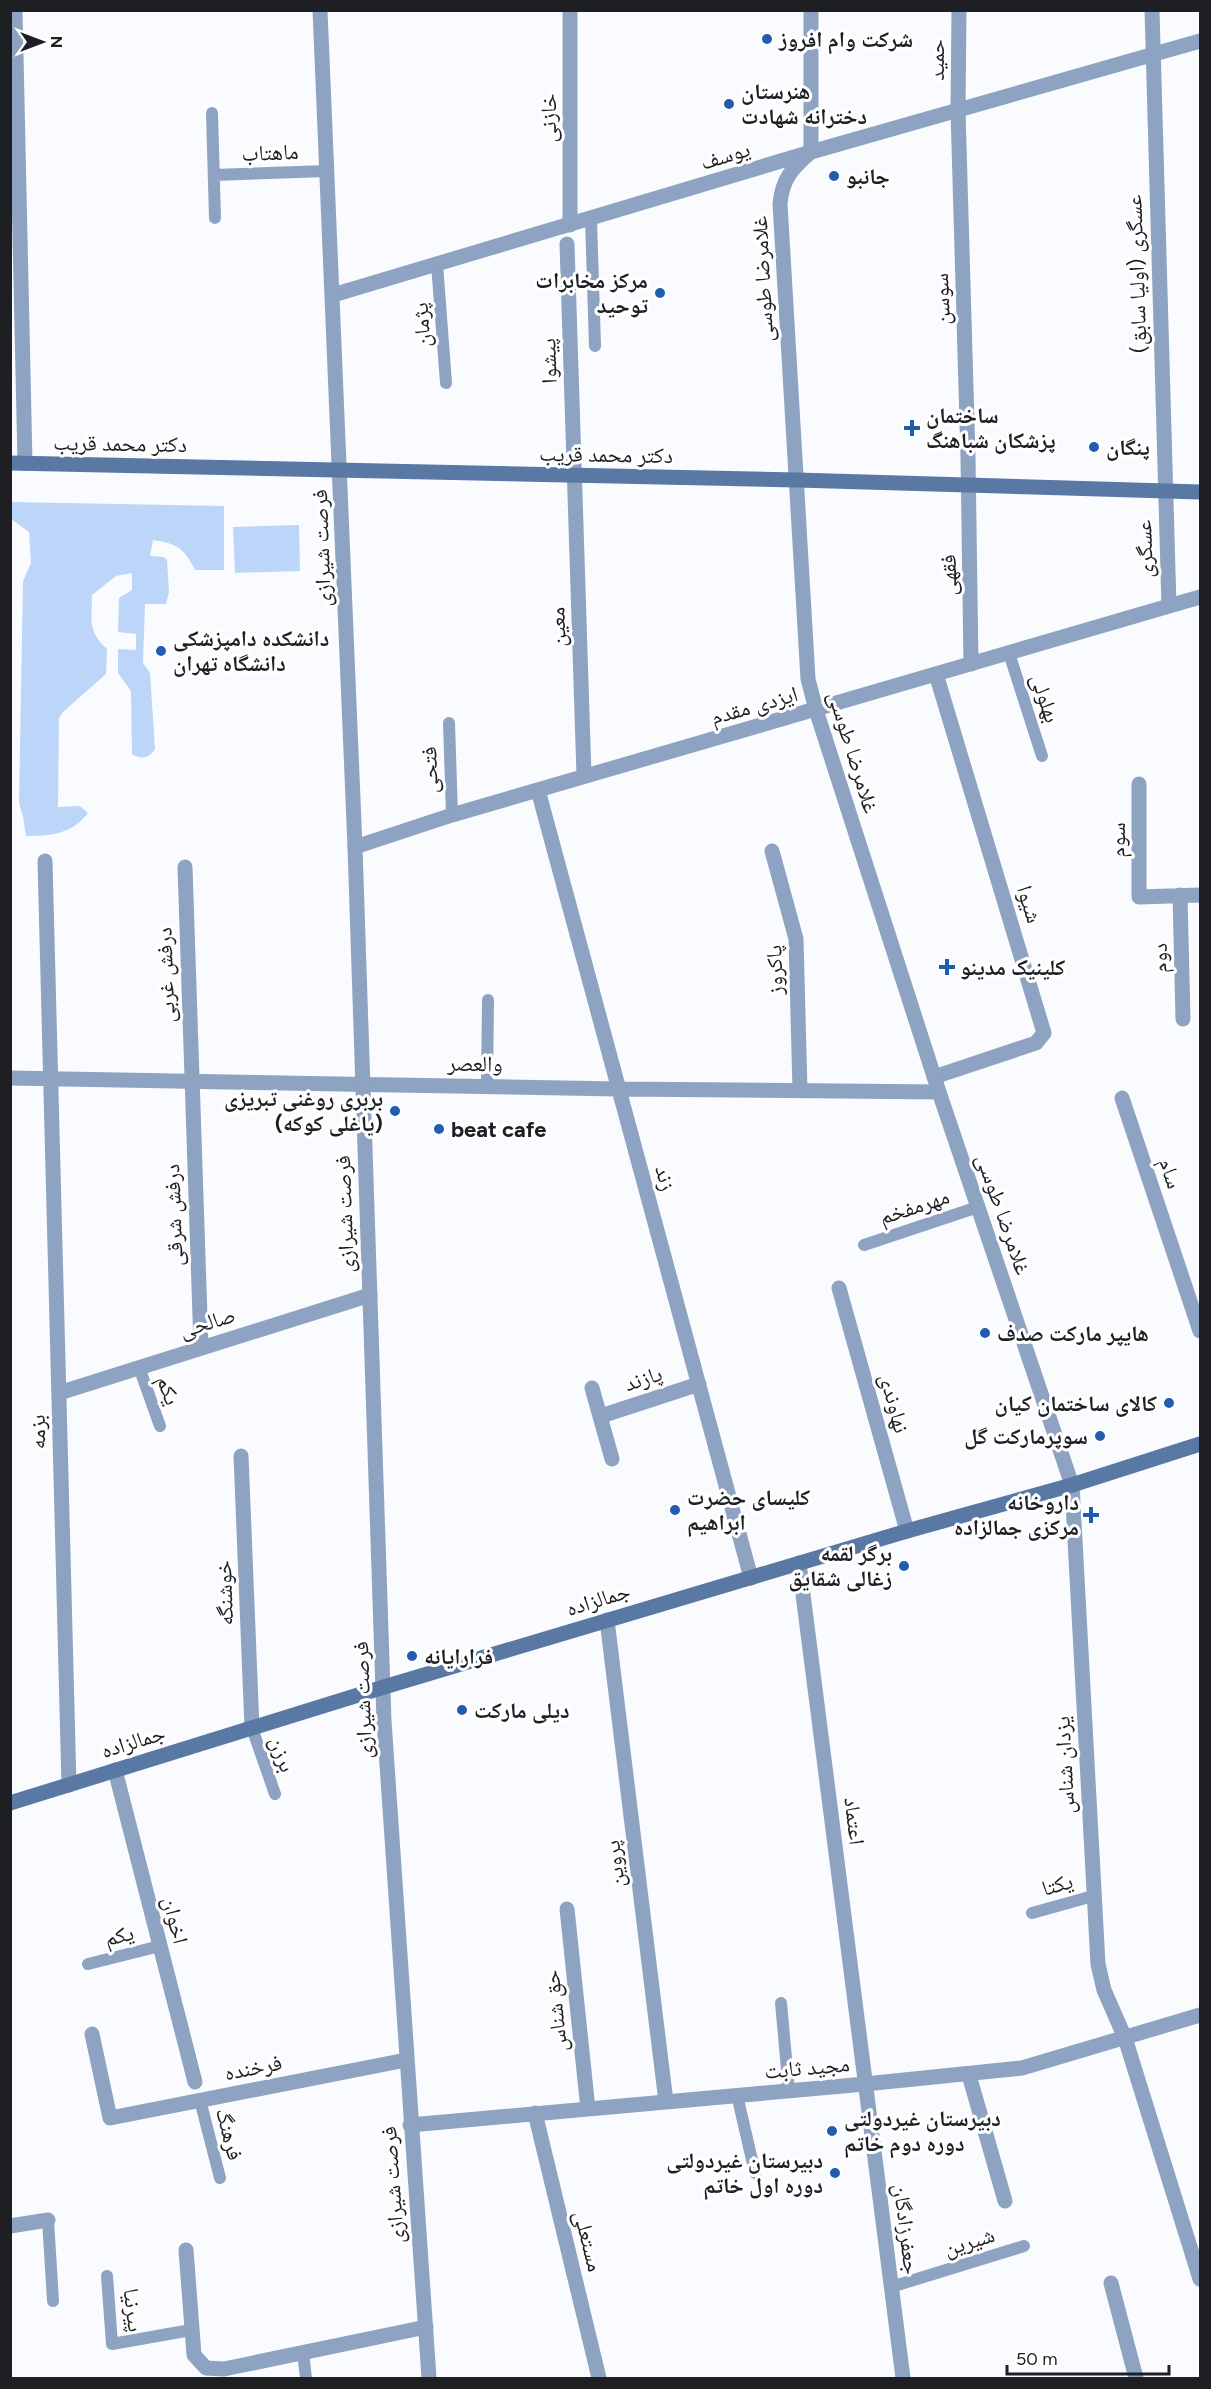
<svg xmlns="http://www.w3.org/2000/svg" width="1211" height="2389" viewBox="0 0 1211 2389" font-family="Figtree,'Noto Naskh Arabic',sans-serif">
<rect width="100%" height="100%" fill="#fafbfe"/>
<path fill="#bdd5f9" d="M11,502L224,506V570H195C184,548 178,544 153,540L150,556L164,557L167,560L169,592L166,604H145L143,663L150,673L155,749C150,758 141,760 132,754L131,691L118,673V649L136,650V634L118,632L119,598L132,590V573L116,576L92,595C92,620 87,631 107,649L106,674L63,712L59,718L58,807L80,806L88,813C72,834 51,836 26,836L23,817L19,803L23,581L31,563L29,532L11,519Z
M299,525L300,571L235,573L233,527Z"/>
<g fill="none" stroke-linecap="round" stroke-linejoin="round">
<path stroke="#8ea3c2" stroke-width="12" d="M212,113L215,218
M214,175L327,171
M591,219L595,346
M437,264L446,383
M1009,653L1042,756
M449,723L452,815
M487,1085L488,1000
M864,1245L978,1207
M139,1367L160,1426
M252,1728L275,1794
M1032,1913L1093,1896
M88,1964L160,1946
M781,2003L789,2091
M737,2095L755,2173
M200,2100L220,2178
M48,2220L53,2301
M107,2276L112,2344L191,2330
M891,2287L1024,2246
M303,2353L306,2378"/>
<path stroke="#8ea3c2" stroke-width="15" d="M15,10L25,463
M959,10L958,111L968,457L971,664
M1152,10L1169,606
M570,225V10
M567,244L584,776
M333,295L811,152L1200,41
M1139,784V897L1200,895
M538,790L751,1578
M355,847L452,815L1200,597
M772,851L796,939L800,1090
M45,861L69,1785
M185,867L201,1347
M1180,895L1183,1019
M934,1077L1036,1043L1044,1033L936,674
M10,1078L619,1089L939,1092
M1122,1098L1200,1331
M839,1288L907,1531
M592,1388L612,1459
M59,1393L370,1295
M601,1416L699,1384
M241,1456L252,1728
M1072,1485L1098,1964L1104,1990L1125,2038L1200,2279
M799,1563L903,2378
M607,1620L666,2102
M115,1770L195,2082
M567,1909L588,2109
M92,2034L110,2118L406,2060
M969,2075L1005,2201
M535,2113L599,2378
M410,2125L865,2084L1022,2068L1200,2015
M10,2226L48,2220
M186,2250L194,2355L206,2368L224,2369L426,2327
M1111,2283L1136,2378"/>
<path stroke="#8ea3c2" stroke-width="15" d="M320,10L355,847L384,1721L429,2378
M811,10V152C793,167 782,179 780,204L808,679L816,710L939,1092L1072,1485"/>
<path stroke="#5978a4" stroke-width="15" d="M10,463L797,480L1200,492
M10,1803L384,1687L907,1531L1072,1485L1200,1444"/>
</g>
<g fill="#215cae" stroke="#fff" stroke-width="2">
<circle cx="767" cy="39" r="6"/>
<circle cx="729" cy="104" r="6"/>
<circle cx="834" cy="176" r="6"/>
<circle cx="660" cy="293" r="6"/>
<path d="M909 419h6v6h6v6h-6v6h-6v-6h-6v-6h6z"/>
<circle cx="1094" cy="447" r="6"/>
<circle cx="161" cy="651" r="6"/>
<path d="M944 958h6v6h6v6h-6v6h-6v-6h-6v-6h6z"/>
<circle cx="395" cy="1111" r="6"/>
<circle cx="439" cy="1129" r="6"/>
<circle cx="985" cy="1333" r="6"/>
<circle cx="1169" cy="1403" r="6"/>
<circle cx="1100" cy="1436" r="6"/>
<circle cx="675" cy="1510" r="6"/>
<path d="M1088 1506h6v6h6v6h-6v6h-6v-6h-6v-6h6z"/>
<circle cx="904" cy="1566" r="6"/>
<circle cx="412" cy="1656" r="6"/>
<circle cx="462" cy="1710" r="6"/>
<circle cx="832" cy="2131" r="6"/>
<circle cx="835" cy="2173" r="6"/>
</g>
<g text-anchor="middle" stroke-width="6" stroke-linejoin="round" paint-order="stroke">
<g font-size="22" font-weight="bold" fill="#1d1f23" stroke="#fff" text-anchor="start">
<text x="779" y="47">شرکت وام افروز</text>
<text x="741" y="99">هنرستان<tspan x="741" dy="25">دخترانه شهادت</tspan></text>
<text x="846" y="184">جانبو</text>
<text x="648" y="288" text-anchor="end">مرکز مخابرات<tspan x="648" dy="25">توحید</tspan></text>
<text x="926" y="423">ساختمان<tspan x="926" dy="25">پزشکان شباهنگ</tspan></text>
<text x="1106" y="455">پنگان</text>
<text x="173" y="646">دانشکده دامپزشکی<tspan x="173" dy="25">دانشگاه تهران</tspan></text>
<text x="960" y="975">کلینیک مدینو</text>
<text x="383" y="1106" text-anchor="end">بربری روغنی تبریزی<tspan x="383" dy="25">(یاغلی کوکه)</tspan></text>
<text x="451" y="1137">beat cafe</text>
<text x="997" y="1341">هايپر ماركت صدف</text>
<text x="1157" y="1411" text-anchor="end">کالای ساختمان کیان</text>
<text x="1088" y="1444" text-anchor="end">سوپرمارکت گل</text>
<text x="687" y="1505">کلیسای حضرت<tspan x="687" dy="25">ابراهیم</tspan></text>
<text x="1079" y="1510" text-anchor="end">داروخانه<tspan x="1079" dy="25">مرکزی جمالزاده</tspan></text>
<text x="892" y="1561" text-anchor="end">برگر لقمه<tspan x="892" dy="25">زغالی شقایق</tspan></text>
<text x="424" y="1664">فرارایانه</text>
<text x="474" y="1718">دیلی مارکت</text>
<text x="844" y="2126">دبیرستان غیردولتی<tspan x="844" dy="25">دوره دوم خاتم</tspan></text>
<text x="823" y="2168" text-anchor="end">دبیرستان غیردولتی<tspan x="823" dy="25">دوره اول خاتم</tspan></text>
</g>
<g font-size="22" fill="#1d1f23" stroke="#fff">
<text transform="translate(936 60) rotate(-90)" y="8">حمید</text>
<text transform="translate(548 118) rotate(-90)" y="8">خازنی</text>
<text transform="translate(270 152) rotate(-2)" y="8">ماهتاب</text>
<text transform="translate(725 155) rotate(-17)" y="8">یوسف</text>
<text transform="translate(1136 274) rotate(-92)" y="8">عسگری (اولیا سابق)</text>
<text transform="translate(762 279) rotate(-93)" y="8">غلامرضا طوسی</text>
<text transform="translate(941 299) rotate(-92)" y="8">سوسن</text>
<text transform="translate(421 325) rotate(-94)" y="8">پژمان</text>
<text transform="translate(548 361) rotate(-92)" y="8">پیشوا</text>
<text transform="translate(120 443) rotate(1)" y="8">دکتر محمد قریب</text>
<text transform="translate(606 454) rotate(1)" y="8">دکتر محمد قریب</text>
<text transform="translate(321 548) rotate(-92)" y="8">فرصت شیرازی</text>
<text transform="translate(1144 549) rotate(-92)" y="8">عسگری</text>
<text transform="translate(948 575) rotate(-91)" y="8">فقهی</text>
<text transform="translate(557 627) rotate(-92)" y="8">معین</text>
<text transform="translate(1046 698) rotate(72)" y="8">بهلولی</text>
<text transform="translate(754 705) rotate(-16)" y="8">ایزدی مقدم</text>
<text transform="translate(854 752) rotate(73)" y="8">غلامرضا طوسی</text>
<text transform="translate(429 770) rotate(-92)" y="8">فتحی</text>
<text transform="translate(1117 840) rotate(-90)" y="8">سوم</text>
<text transform="translate(1030 904) rotate(73)" y="8">شیوا</text>
<text transform="translate(1159 958) rotate(-91)" y="8">دوم</text>
<text transform="translate(774 970) rotate(-92)" y="8">پاکروز</text>
<text transform="translate(165 975) rotate(-92)" y="8">درفش غربی</text>
<text transform="translate(475 1063) rotate(1)" y="8">والعصر</text>
<text transform="translate(1171 1173) rotate(71)" y="8">سام</text>
<text transform="translate(666 1178) rotate(75)" y="8">زند</text>
<text transform="translate(914 1206) rotate(-18)" y="8">مهرمفخم</text>
<text transform="translate(344 1214) rotate(-92)" y="8">فرصت شیرازی</text>
<text transform="translate(1004 1214) rotate(71)" y="8">غلامرضا طوسی</text>
<text transform="translate(173 1215) rotate(-92)" y="8">درفش شرقی</text>
<text transform="translate(207 1322) rotate(-17)" y="8">صالحی</text>
<text transform="translate(643 1378) rotate(-18)" y="8">پازند</text>
<text transform="translate(169 1390) rotate(70)" y="8">یکم</text>
<text transform="translate(895 1403) rotate(75)" y="8">نهاوندی</text>
<text transform="translate(37 1432) rotate(-91)" y="8">بزمه</text>
<text transform="translate(224 1593) rotate(-92)" y="8">خوشنگه</text>
<text transform="translate(598 1599) rotate(-17)" y="8">جمالزاده</text>
<text transform="translate(362 1700) rotate(-92)" y="8">فرصت شیرازی</text>
<text transform="translate(133 1741) rotate(-17)" y="8">جمالزاده</text>
<text transform="translate(283 1754) rotate(71)" y="8">برزن</text>
<text transform="translate(1064 1765) rotate(-93)" y="8">یزدان شناس</text>
<text transform="translate(855 1821) rotate(83)" y="8">اعتماد</text>
<text transform="translate(614 1864) rotate(-97)" y="8">پروین</text>
<text transform="translate(1057 1884) rotate(-16)" y="8">یکتا</text>
<text transform="translate(176 1920) rotate(76)" y="8">اخوان</text>
<text transform="translate(119 1935) rotate(-14)" y="8">یکم</text>
<text transform="translate(555 2011) rotate(-96)" y="8">حق شناس</text>
<text transform="translate(253 2067) rotate(-11)" y="8">فرخنده</text>
<text transform="translate(807 2067) rotate(-5)" y="8">مجید ثابت</text>
<text transform="translate(230 2134) rotate(76)" y="8">فرهنگ</text>
<text transform="translate(392 2185) rotate(-94)" y="8">فرصت شیرازی</text>
<text transform="translate(907 2229) rotate(83)" y="8">جعفرزادگان</text>
<text transform="translate(589 2241) rotate(76)" y="8">مستعلی</text>
<text transform="translate(969 2241) rotate(-17)" y="8">شیرین</text>
<text transform="translate(134 2310) rotate(83)" y="8">پیرنیا</text>
</g>
</g>
<rect width="1211" height="2389" fill="none" stroke="#1d1f23" stroke-width="24"/>
<g transform="translate(42 42) rotate(90)" stroke="#ffffff" stroke-width="4.5" paint-order="stroke">
<path d="M0-4.5L10 22L0 15L-10 22Z" fill="#1d1f23"/>
<text y="-9" font-size="16" font-weight="bold" text-anchor="middle" fill="#1d1f23">N</text>
</g>
<path d="M1007 2365v9h162v-9" fill="none" stroke="#1d1f23" stroke-width="3"/>
<text x="1016" y="2365" font-size="18" fill="#1d1f23" stroke="#ffffff" stroke-width="4.5" paint-order="stroke">50 m</text>
</svg>
